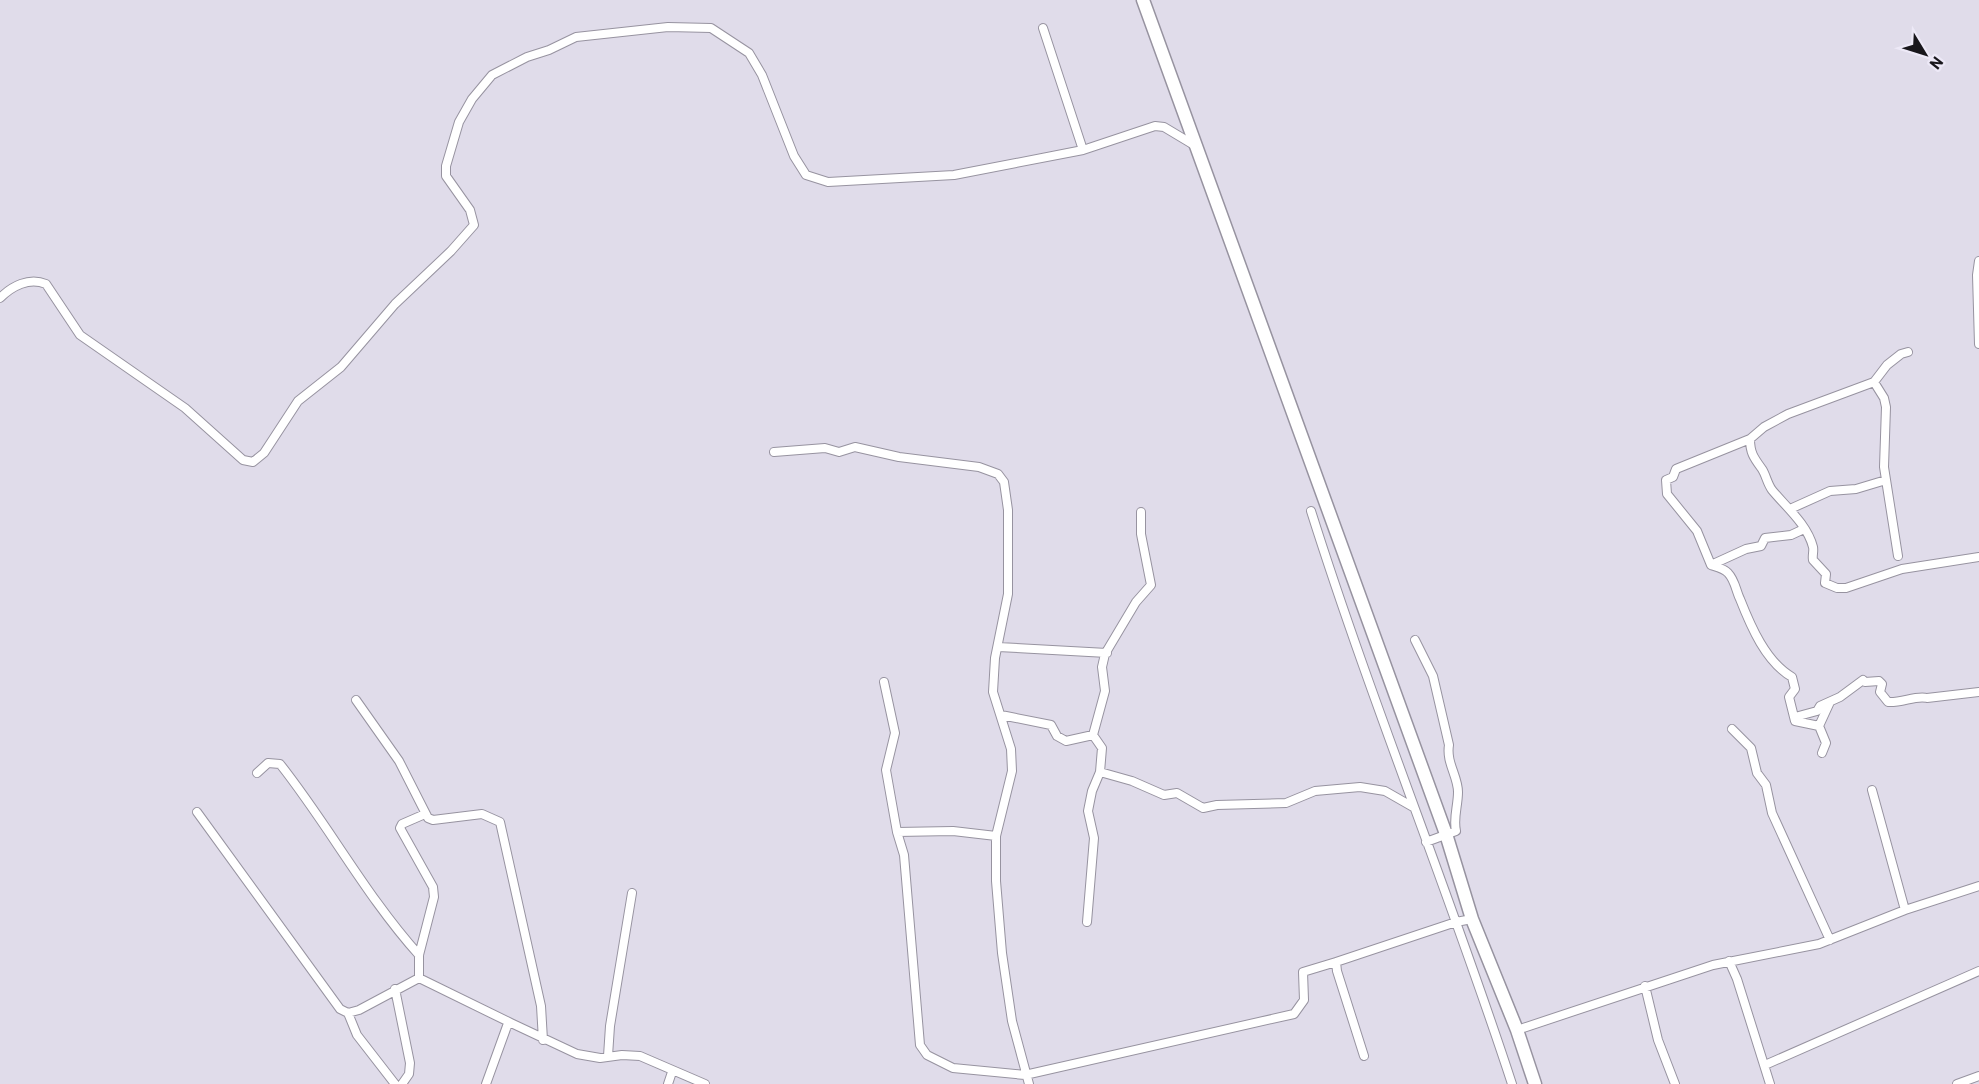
<svg xmlns="http://www.w3.org/2000/svg" width="1979" height="1084" viewBox="0 0 1979 1084" font-family="Barlow,sans-serif">
<rect width="100%" height="100%" fill="#e0dcea"/>
<g fill="none" stroke-linecap="round" stroke-linejoin="round">
<defs>
<path id="minor" d="M1043,28L1083,150
M1979,261L1977,275L1979,344
M0,298C12,286 29,277 46,284L80,335L185,408L243,460L253,462L264,453L298,401L341,367L395,304L451,251L474,225L470,210L446,176V166L459,122L472,99L492,75L527,57L549,50L576,37L668,27L711,28L749,53L762,75L794,156L806,175L828,182L954,175L1083,150L1155,126L1164,127L1194,145
M1874,382L1884,398L1886,407L1884,467L1898,556
M1750,439C1750,453 1754,458 1762,469C1766,475 1767,483 1772,490C1786,507 1807,524 1813,547C1814,551 1812,556 1813,560L1826,574L1825,583L1837,588H1846L1902,569L1979,557
M774,452L825,448L839,452L855,447L899,457L979,467L998,474L1004,482L1008,510V594L995,658L993,692L1011,749L1012,771L996,836V881L1002,953L1012,1021L1029,1084
M1790,509L1830,491L1856,489L1886,480
M1311,511C1372,704 1449,891 1512,1084
M1711,565L1746,549L1761,546L1765,538L1791,535L1804,529
M1415,640L1433,676L1449,745C1446,763 1458,776 1458,792C1458,806 1453,818 1456,831L1426,842
M998,647L1107,653
M884,682L895,733L886,770L897,832L904,855L920,1045L927,1055L953,1068L1025,1075L1294,1014L1304,1000L1303,972L1336,962
M356,700L399,761L428,818L433,820L482,814L500,822L541,1006L543,1040
M1001,715L1051,725L1057,736L1066,741L1093,735L1102,748L1100,772L1092,791L1088,811L1094,838L1087,922
M1795,717L1817,711L1820,706L1840,697L1863,680L1865,682L1879,681L1882,684L1880,692L1888,702C1902,703 1916,695 1927,698L1979,692
M1819,726L1830,702
M1732,729L1751,748L1757,773L1766,785L1772,813L1830,940
M1093,735L1105,691L1102,667L1105,654L1136,602L1151,585L1141,534V512
M1822,753L1826,743L1819,726L1795,721L1789,697L1795,689L1792,677C1766,662 1751,627 1740,599C1736,591 1735,580 1728,573C1725,569 1717,567 1711,565L1697,531L1667,494L1666,480L1673,477L1676,469L1750,439L1764,427L1788,414L1874,382L1887,365L1901,354L1908,352
M1100,772L1132,781L1164,795L1177,793L1203,808L1217,805L1286,803L1315,791L1360,787L1385,791L1413,807
M257,773L268,763L280,764C329,826 366,896 419,955
M1872,790L1905,910
M197,812L340,1009L348,1013L359,1010L419,978L511,1023
M897,832L953,831L996,836
M1729,961L1737,979L1770,1084
M419,978V955L434,897L433,887L400,828L402,824L425,814
M1645,986L1658,1040L1675,1084
M395,989L410,1063L409,1074L402,1084
M348,1013L357,1035L395,1084
M1517,1030L1713,965L1819,944L1905,910L1979,886
M608,1056L610,1026L632,893
M1364,1056L1337,971L1336,962L1456,922L1472,919
M1765,1065L1979,971
M486,1084L507,1026L511,1023L577,1054L600,1058L622,1055L640,1056L705,1084
M668,1084L672,1072
M1957,1084L1979,1076"/>
<path id="primary" d="M1143,0L1446,834L1472,919L1517,1030L1535,1084"/>
</defs>
<use href="#minor" stroke="#9793a0" stroke-width="10"/>
<use href="#primary" stroke="#9793a0" stroke-width="15"/>
<use href="#minor" stroke="#fff" stroke-width="8"/>
<use href="#primary" stroke="#fff" stroke-width="12"/>
</g>
<g transform="translate(1925 54) rotate(128)" stroke="#ede9f7" stroke-width="4.5" paint-order="stroke">
<path d="M0-4.5L10 22L0 15L-10 22Z" fill="#18161b"/>
<text y="-9" font-size="16" font-weight="bold" text-anchor="middle" fill="#18161b">N</text>
</g>
</svg>
